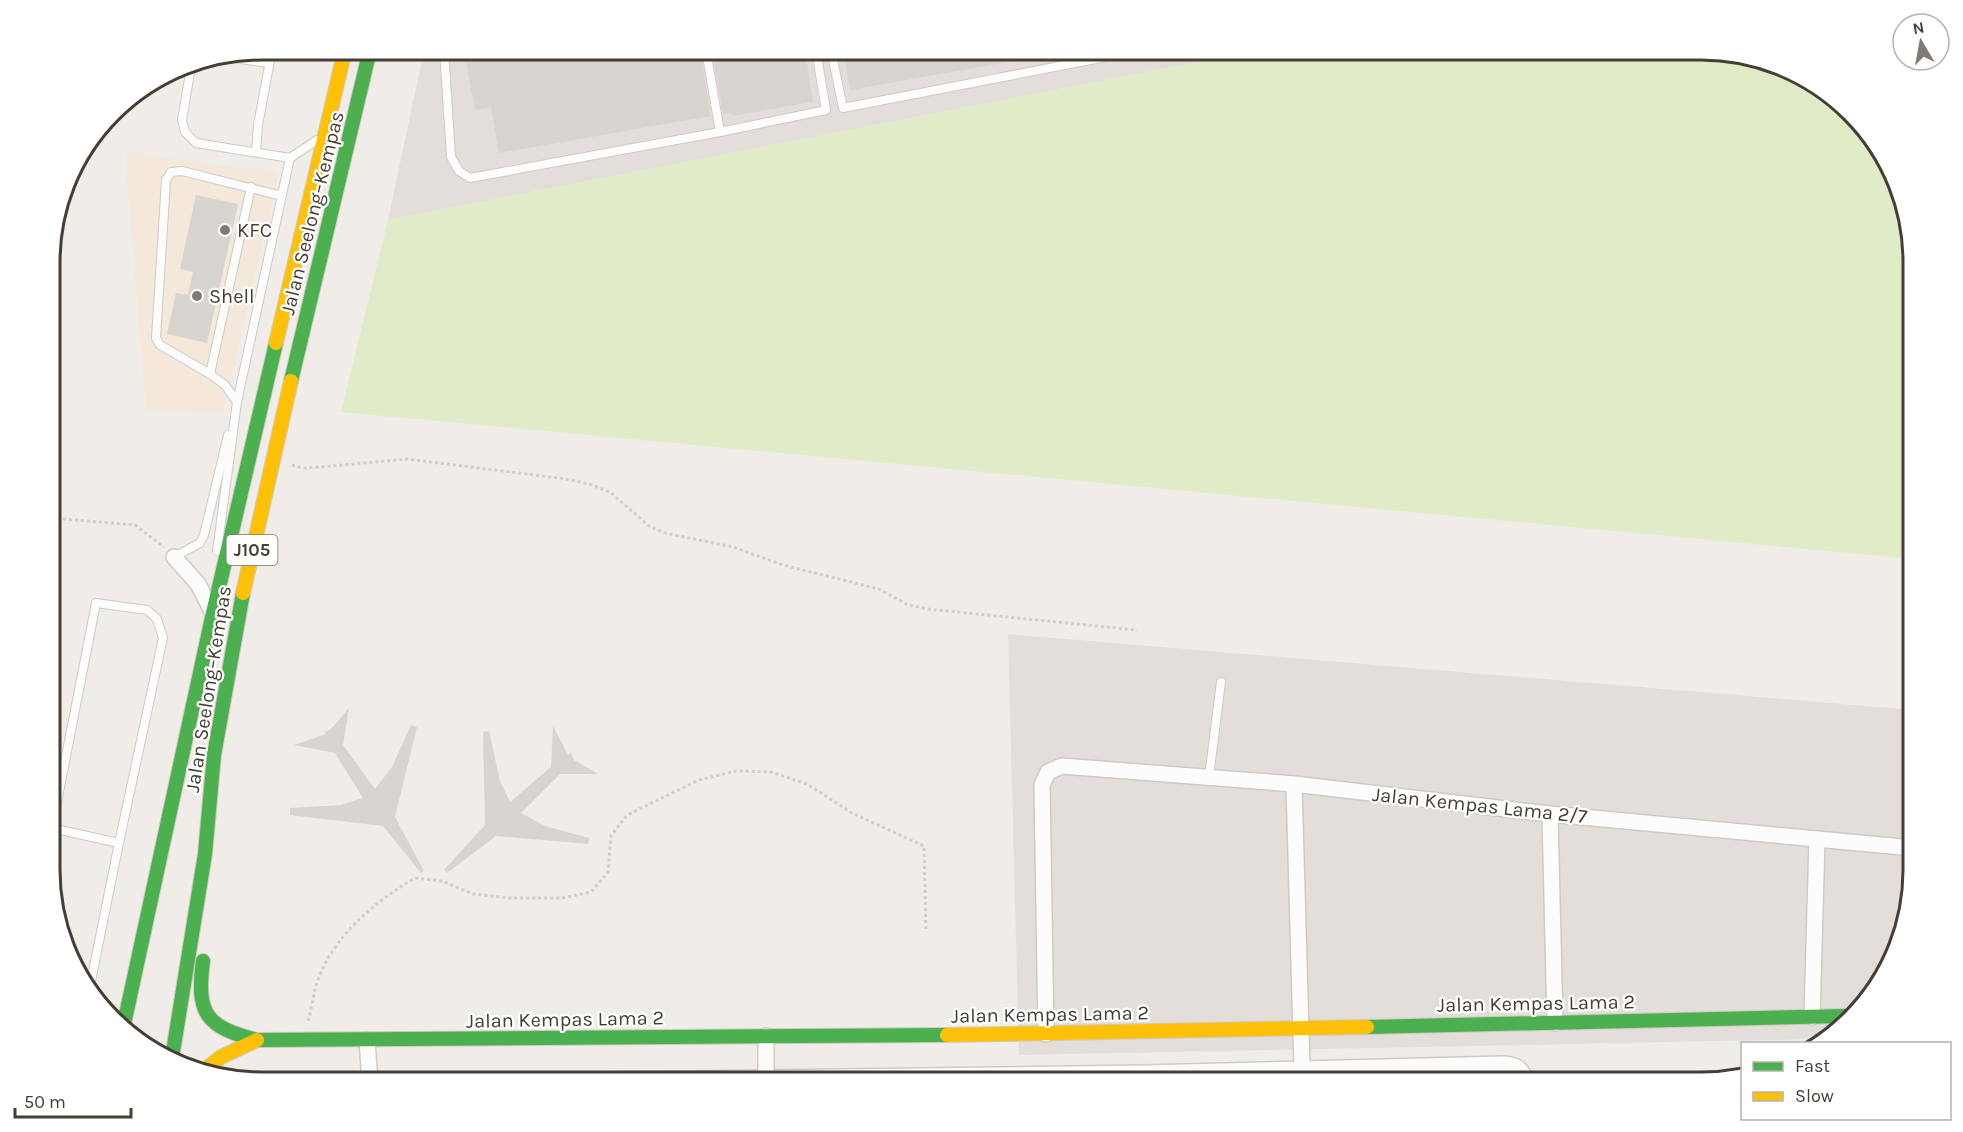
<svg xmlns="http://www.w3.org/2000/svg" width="1963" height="1132" viewBox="0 0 1963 1132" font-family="Karla,sans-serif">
<rect width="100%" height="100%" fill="#f0ede8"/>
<path fill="#f3e8da" d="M125,153L279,173L223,413L146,411Z
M1517,1059L1528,1068L1531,1082H262L243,1077L430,1078Z"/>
<path fill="#e3ded9" d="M424,50H1260L388,220Z
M1008,634L1913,710V883L1885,976L1822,1039L1019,1055Z"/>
<path fill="#e0ebc7" d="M1260,50H1701L1807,78L1878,144L1913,248V559L341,412L388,220Z"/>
<path fill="#d8d4cf" d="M464,50H700L711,116L499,153L491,107L475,110Z
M712,50H805L813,102L732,116L731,113L723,114Z
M843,50H1042V56L850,90Z
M196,195L238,204L207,343L167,334L176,293L188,295L193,272L180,269Z
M349,708L343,745L375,789L392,767L411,725L417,727L395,817L424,871L421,873L383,826L290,815V808L341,805L363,798L335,753L294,745L326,734L324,732L331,729Z
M553,726L568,755L571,753L574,760L598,774H560L521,813L545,826L589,838L588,844L496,836L447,873L444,870L485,825L483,732L489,731L500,781L510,802L551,767Z"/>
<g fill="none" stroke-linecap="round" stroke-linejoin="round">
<defs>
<path id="lane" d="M444,50L451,157L459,171L470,178L720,132L706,50
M831,50L843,108L1106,57L1114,50
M226,57L268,63
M197,62L190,73L182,120L185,132L196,143L290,158
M720,132L826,110L816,50
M256,151L258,125L272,50
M210,374L251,187
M237,402L225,385L210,374L160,345L156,338L166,180L171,172L182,171L282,196
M217,551L237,402L290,158L317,140
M174,557L200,543L204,535L228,435
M1209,777L1221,682
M51,828L119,843L89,991
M52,828L96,603L147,610L157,619L163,638L119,843
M1328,1069V1082"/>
<path id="street" d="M174,557L198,584L213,613
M1294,784L1302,1070
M1550,814L1555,1023
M1812,1017L1817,840
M1046,1034L1042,785L1048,772L1062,766L1294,784L1550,814L1913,848
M367,1040L370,1082
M447,1082L1145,1073L1504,1064C1518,1065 1522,1069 1526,1082
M766,1082V1036"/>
<path id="fast" d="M291,381L370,50
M203,961C196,1014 206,1027 257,1040
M124,1024L213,613L276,343
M1367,1027L1845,1016
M257,1040L947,1035
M172,1058L205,854L214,755L243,593"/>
<path id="slow" d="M276,343L345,50
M243,593L291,381
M947,1035L1367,1027
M207,1068L221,1057L257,1040"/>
</defs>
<use href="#lane" stroke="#cecbc6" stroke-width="10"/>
<use href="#street" stroke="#cecbc6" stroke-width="18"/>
<use href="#fast" stroke="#cfcabf" stroke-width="16"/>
<use href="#slow" stroke="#cfcabf" stroke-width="16"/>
<path stroke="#d1cdc9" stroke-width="3" stroke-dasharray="3 3" stroke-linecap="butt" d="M292,465L302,468L321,467L407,459L566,479L589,484L610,492L649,526L665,533L733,547L783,565L879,589L906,604L927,609L1137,630
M51,518L135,525L164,547
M308,1021C312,1008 313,993 318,980C334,935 376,901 415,878L442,881L473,894L509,898H562L591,892L608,872L611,836L627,815L699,780L736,771L771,772L807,784L852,813L924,846L926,930"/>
<use href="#lane" stroke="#fdfcfc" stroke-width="8"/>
<use href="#street" stroke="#fdfcfc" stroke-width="15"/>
<use href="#fast" stroke="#4caf50" stroke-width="14"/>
<use href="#slow" stroke="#ffc107" stroke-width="14"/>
</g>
<g fill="#827b73" stroke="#fff" stroke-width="2">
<circle cx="225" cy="230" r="6"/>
<circle cx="197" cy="296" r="6"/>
</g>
<g text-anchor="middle" stroke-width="4.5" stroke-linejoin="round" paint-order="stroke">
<rect fill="#fff" stroke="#7e7871" stroke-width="1.5" x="226.5" y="535" width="51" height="30" rx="4.5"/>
<g font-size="18" font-weight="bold" fill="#463e34">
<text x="252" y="556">J105</text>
</g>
<g font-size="20" fill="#463e34" stroke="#fff">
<text transform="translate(312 213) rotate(-76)" y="7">Jalan Seelong–Kempas</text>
<text transform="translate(208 689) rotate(-81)" y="7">Jalan Seelong–Kempas</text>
<text transform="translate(1480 805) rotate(6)" y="7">Jalan Kempas Lama 2/7</text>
<text transform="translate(1536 1003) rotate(-1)" y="7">Jalan Kempas Lama 2</text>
<text transform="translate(1050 1014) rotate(-1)" y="7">Jalan Kempas Lama 2</text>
<text transform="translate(565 1019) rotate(-1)" y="7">Jalan Kempas Lama 2</text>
</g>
<g font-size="20" fill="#463e34" stroke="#fff" text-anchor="start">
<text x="237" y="237">KFC</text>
<text x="209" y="303">Shell</text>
</g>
</g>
<path d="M0 0H1963V1132H0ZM262 60H1701A202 202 0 0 1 1903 262V870A202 202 0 0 1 1701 1072H262A202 202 0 0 1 60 870V262A202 202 0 0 1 262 60Z" fill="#fff" fill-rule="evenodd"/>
<path fill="none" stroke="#463e34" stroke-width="3" d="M262 60H1701A202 202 0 0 1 1903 262V870A202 202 0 0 1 1701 1072H262A202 202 0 0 1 60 870V262A202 202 0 0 1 262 60Z"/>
<rect x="1741" y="1042" width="210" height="78" fill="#ffffff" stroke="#b5b2ae" stroke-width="1.5"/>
<rect x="1753" y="1062" width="30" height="9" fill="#4caf50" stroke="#b5b2ae" stroke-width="1.5"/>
<text x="1795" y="1072" font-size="18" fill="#463e34">Fast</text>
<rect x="1753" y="1092" width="30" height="9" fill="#ffc107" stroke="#b5b2ae" stroke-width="1.5"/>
<text x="1795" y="1102" font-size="18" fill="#463e34">Slow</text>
<g transform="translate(1921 42) rotate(350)"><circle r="28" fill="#ffffff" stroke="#b5b2ae" stroke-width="1.5"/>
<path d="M0-4.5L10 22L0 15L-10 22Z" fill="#827b73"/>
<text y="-9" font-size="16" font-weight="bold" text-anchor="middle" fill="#463e34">N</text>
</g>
<path d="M15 1108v9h116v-9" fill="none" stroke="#463e34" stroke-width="3"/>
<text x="24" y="1108" font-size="18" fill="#463e34" stroke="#ffffff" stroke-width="4.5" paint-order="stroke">50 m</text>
</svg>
